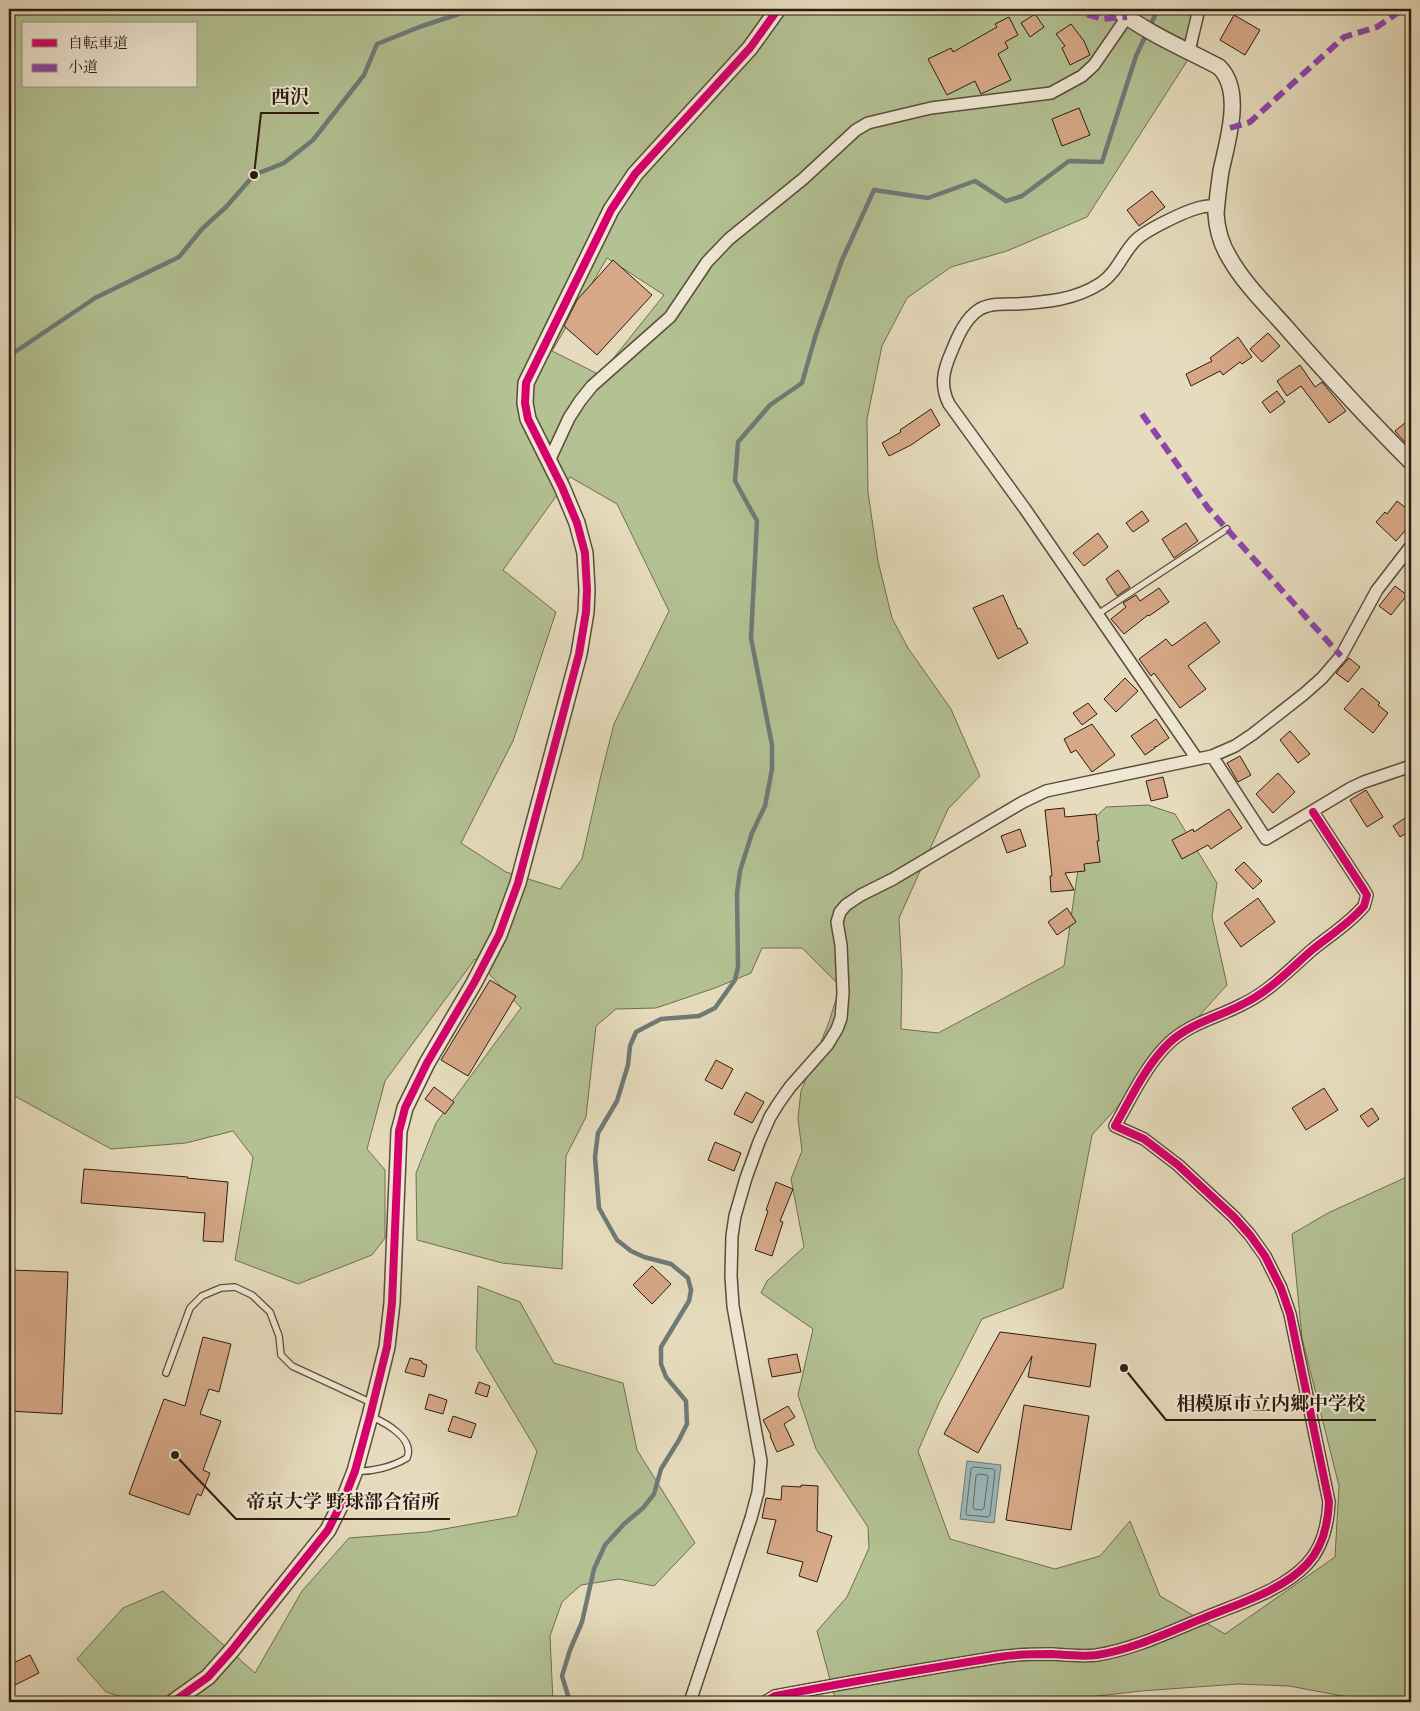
<svg xmlns="http://www.w3.org/2000/svg" width="1420" height="1711" viewBox="0 0 1420 1711" font-family="'IM FELL Great Primer','Noto Serif JP',serif">
<rect width="100%" height="100%" fill="#e6dcbd"/>
<filter id="stains"><feTurbulence type="fractalNoise" baseFrequency=".004" numOctaves="4"/><feColorMatrix values="0 0 0 0 .2 0 0 0 0 .09 0 0 0 0 .02 0 0 0 .5 -.17"/></filter>
<radialGradient id="worn" r=".72"><stop offset=".6" stop-color="#630" stop-opacity="0"/><stop offset="1" stop-color="#630" stop-opacity=".3"/></radialGradient>
<path fill="#b3c193" stroke="#706e52" fill-rule="evenodd" d="M9,9H1190L1198,44L1087,217L1007,251L951,267L907,298L882,346L867,419L868,492L878,561L892,618L908,648L951,709L980,776L948,809L899,918L902,973L901,1029L938,1033L1064,966L1084,828L1106,807L1148,805L1175,814L1217,883L1212,917L1227,985L1092,1135L1063,1288L982,1319L939,1403L918,1451L950,1539L1055,1569L1100,1556L1130,1521L1160,1596L1225,1634L1335,1557L1339,1486L1302,1338L1292,1234L1328,1213L1411,1175V1696L1364,1700L1289,1686L1238,1684L1141,1691L1044,1702H836L817,1631L847,1597L869,1548L868,1527L816,1449L798,1395L813,1329L761,1293L767,1281L804,1247L791,1179L802,1151L798,1118L801,1091L829,1022L840,986L802,948H762L751,973L715,988L656,1008L616,1009L596,1026L586,1117L566,1156L562,1269L502,1263L417,1240L416,1173L436,1123L521,1008L475,959L385,1081L367,1149L385,1170V1238L372,1255L298,1284L235,1260L253,1157L233,1131L186,1143L111,1149L11,1094H9ZM24,24H196V86H24ZM607,258L664,295L600,375L552,351ZM570,477L617,504L669,611L614,724L601,775L582,859L560,889L506,872L461,843L513,741L556,612L503,570Z
M478,1286L520,1302L554,1363L623,1383L637,1450L695,1543L654,1586L619,1579L581,1585L562,1602L550,1636L553,1702H138L106,1692L77,1659L123,1608L163,1591L255,1673L302,1591L349,1538L427,1532L517,1516L537,1451L476,1349Z"/>
<path fill="#9ab9bb" stroke="#6f7a77" d="M967,1461L1001,1465L994,1523L960,1519Z"/>
<g fill="none" stroke-linecap="round" stroke-linejoin="round">
<path stroke="#646a66" stroke-width="1" d="M974,1467L993,1469L995,1471L990,1515L988,1517L967,1515L966,1513L971,1469Z
M979,1474L987,1475L988,1477L984,1508L982,1510L974,1509L973,1507L976,1476Z"/>
<path stroke="#6f7a77" stroke-width="4.5" d="M9,356L95,298L179,257L202,229L226,207L254,175L284,163L313,140L364,75L377,44L422,26L462,13L463,9
M570,1702L562,1676L570,1650L582,1622L594,1569L605,1545L624,1524L643,1508L654,1494L661,1469L679,1440L687,1424L686,1401L666,1377L661,1364V1347L689,1301L691,1290L688,1278L671,1264L644,1257L631,1251L617,1240L599,1208L595,1157L598,1133L617,1101L628,1065L630,1046L636,1032L661,1019L699,1016L715,1008L735,980L738,967L737,893L740,871L752,833L765,806L772,769V745L751,638L757,521L735,481L738,442L770,405L802,383L816,334L842,260L874,190L928,198L975,181L1006,201L1022,196L1069,161L1102,162L1136,56L1158,9"/>
</g>
<path fill="#d6a887" stroke="#2e1b11" d="M1035,14L1044,27L1030,37L1021,23Z
M1234,15L1260,30L1245,55L1220,40Z
M1009,17L1018,35L1005,42L1008,48L998,54L1011,80L981,94L975,81L947,95L928,59L951,48L953,52L997,27L995,24Z
M1071,24L1084,41L1090,55L1070,65L1062,48L1065,46L1056,34Z
M1079,108L1090,135L1062,146L1052,119Z
M1152,191L1165,207L1139,226L1127,210Z
M613,260L652,295L597,355L564,326L577,300Z
M1268,333L1280,346L1262,362L1250,349Z
M1238,337L1252,357L1242,364L1240,362L1223,375L1220,371L1191,386L1186,374L1212,361L1210,358Z
M1300,365L1315,387L1322,382L1346,411L1329,423L1301,386L1287,396L1277,381Z
M1277,391L1285,402L1270,413L1262,402Z
M931,409L940,425L911,445L889,456L882,443L901,432L900,430Z
M1411,418V449L1395,431Z
M1397,501L1411,512V524L1396,541L1376,522L1385,512L1387,514Z
M1142,511L1149,521L1133,532L1126,523Z
M1186,523L1198,541L1174,558L1162,539Z
M1098,533L1108,547L1084,566L1073,553Z
M1118,570L1130,587L1117,596L1106,579Z
M1395,586L1407,595L1391,615L1379,606Z
M1159,588L1169,602L1149,616L1148,615L1124,634L1111,619L1126,607L1123,603L1136,595L1140,601Z
M1003,595L1018,629L1020,628L1028,643L998,659L973,608Z
M1205,622L1220,642L1188,666L1206,689L1180,708L1154,673L1151,676L1139,659L1166,639L1172,646Z
M1349,658L1360,667L1348,682L1336,673Z
M1125,678L1138,691L1116,712L1104,699Z
M1362,688L1380,703L1378,705L1388,713L1373,733L1344,709Z
M1088,703L1097,714L1082,725L1073,713Z
M1156,719L1169,738L1156,747L1155,746V748L1145,755L1131,736Z
M1092,724L1115,755L1092,772L1076,750L1071,753L1064,739Z
M1290,731L1310,754L1298,763L1280,740Z
M1240,756L1251,775L1238,782L1227,763Z
M1278,773L1295,792L1273,813L1256,794Z
M1163,777L1168,797L1151,801L1146,781Z
M1366,790L1383,817L1367,827L1350,800Z
M1064,808L1065,817L1096,814L1099,841H1097L1100,862L1084,864L1085,871L1065,873L1074,890L1051,892L1050,876H1052L1045,810Z
M1229,809L1242,828L1211,849L1208,845L1182,859L1172,840L1193,829L1194,832Z
M1411,814V830L1400,837L1393,826Z
M1020,829L1026,846L1007,853L1001,836Z
M1244,862L1262,881L1253,889L1235,870Z
M1258,898L1275,922L1241,947L1224,923Z
M1067,908L1076,922L1057,935L1048,922Z
M490,980L516,996L468,1076L441,1060Z
M716,1060L733,1069L722,1089L705,1080Z
M434,1087L454,1102L445,1114L425,1099Z
M1324,1088L1338,1110L1306,1130L1292,1108Z
M746,1092L764,1102L752,1123L734,1114Z
M1372,1108L1379,1119L1368,1127L1360,1116Z
M715,1142L741,1153L734,1171L708,1160Z
M84,1169L188,1177L187,1178L228,1182L223,1242L203,1241L205,1213L81,1203Z
M776,1182L793,1189L780,1221L783,1222L772,1256L755,1250L768,1211L766,1210Z
M652,1266L671,1284L652,1304L633,1285Z
M9,1270L68,1272L62,1414L9,1411Z
M1000,1332L1096,1344L1090,1387L1028,1377L1032,1356L978,1453L944,1434Z
M203,1337L231,1344L219,1392L209,1389L200,1414L221,1421L203,1470L210,1473L201,1496L197,1494L189,1515L129,1494L164,1399L185,1406Z
M797,1354L801,1372L772,1377L768,1359Z
M410,1358L422,1361V1363L427,1365L424,1377L405,1372Z
M479,1382L490,1386L487,1397L475,1393Z
M429,1394L447,1400L443,1414L425,1409Z
M1024,1405L1089,1416L1071,1530L1006,1520Z
M788,1406L795,1417L784,1424L794,1445L777,1452L770,1436L771,1435L763,1420Z
M453,1416L476,1424L471,1438L448,1431Z
M801,1485L818,1486L817,1531L832,1536L817,1582L799,1576L803,1562L767,1553L776,1520L762,1518L766,1498L781,1500L782,1486L801,1487Z
M30,1655L39,1673L9,1688V1665Z"/>
<g fill="none" stroke-linecap="round" stroke-linejoin="round">
<defs>
<path id="service" d="M1098,614L1227,529
M166,1373L190,1308L202,1296L221,1288L235,1287L252,1295L270,1312L279,1336L281,1355L292,1366L372,1403
M355,1471C372,1472 392,1467 407,1458C415,1439 386,1423 372,1417"/>
<path id="minor" d="M1189,51L1199,9
M549,461L569,418L580,401L592,386L670,317L707,262L729,239L803,179L856,130L868,123L931,108L1051,93L1082,76L1094,65L1127,17
M1212,756L1266,839L1351,788L1364,782L1411,766
M1197,759L1025,509L949,404C940,386 943,371 951,353C957,338 965,318 980,309C991,303 1005,304 1017,304C1047,302 1075,300 1101,283C1117,272 1122,255 1134,242C1143,231 1187,210 1202,207C1206,206 1212,206 1217,205
M690,1702L751,1518L758,1492L761,1461L733,1306L731,1276L732,1236L735,1216L746,1178L759,1142L770,1117L778,1104L790,1087L828,1044L837,1029L841,1018L843,993L841,945L837,922L840,912L846,905L861,895L893,879L1023,802L1046,791L1212,756L1235,746L1253,734L1304,694L1322,678L1341,656L1377,590L1411,546
M765,1702L775,1696C850,1682 924,1669 999,1657C1015,1654 1035,1654 1052,1654C1066,1655 1082,1657 1097,1655C1134,1649 1169,1632 1204,1618C1237,1604 1282,1591 1307,1564C1323,1547 1328,1524 1329,1502L1290,1314L1281,1288L1265,1256L1250,1235L1234,1217L1178,1165L1144,1139L1115,1126C1131,1098 1146,1065 1169,1043C1190,1023 1219,1017 1243,1004C1270,991 1290,969 1312,950C1329,936 1350,923 1364,906L1367,895L1364,890L1313,812"/>
<path id="tertiary" d="M1116,9C1147,33 1185,49 1219,67C1244,91 1227,142 1221,171C1219,185 1217,200 1216,214C1217,229 1221,244 1229,257C1243,282 1265,304 1284,325C1325,372 1367,418 1411,462
M173,1702L208,1677L232,1650L328,1530L346,1494L355,1471L370,1416L387,1347L392,1303L398,1156L399,1131L402,1120L405,1108L427,1063L474,983L499,935L518,883L579,654L586,612L587,590L585,553L577,523L562,487L528,419L525,403L526,383L611,210L635,174L750,48L778,9"/>
</defs>
<use href="#service" stroke="#5c4b3c" stroke-width="8"/>
<use href="#minor" stroke="#5c4b3c" stroke-width="14"/>
<use href="#tertiary" stroke="#5c4b3c" stroke-width="18"/>
<use href="#service" stroke="#efe8d4" stroke-width="5.5"/>
<use href="#minor" stroke="#efe8d4" stroke-width="11"/>
<use href="#tertiary" stroke="#efe8d4" stroke-width="15"/>
<path stroke="#8e44ad" stroke-width="6" stroke-dasharray="12 6" stroke-linecap="butt" d="M1070,9L1102,19L1127,17
M1230,128L1250,122L1344,37L1377,27L1403,9
M1142,414L1208,508L1341,656"/>
<defs>
<path id="cycleway" d="M173,1702L208,1677L232,1650L328,1530L346,1494L355,1471L370,1416L387,1347L392,1303L398,1156L399,1131L402,1120L405,1108L427,1063L474,983L499,935L518,883L579,654L586,612L587,590L585,553L577,523L562,487L528,419L525,403L526,383L611,210L635,174L750,48L778,9
M765,1702L775,1696C850,1682 924,1669 999,1657C1015,1654 1035,1654 1052,1654C1066,1655 1082,1657 1097,1655C1134,1649 1169,1632 1204,1618C1237,1604 1282,1591 1307,1564C1323,1547 1328,1524 1329,1502L1290,1314L1281,1288L1265,1256L1250,1235L1234,1217L1178,1165L1144,1139L1115,1126C1131,1098 1146,1065 1169,1043C1190,1023 1219,1017 1243,1004C1270,991 1290,969 1312,950C1329,936 1350,923 1364,906L1367,895L1364,890L1313,812"/>
</defs>
<use href="#cycleway" stroke="#efe8d4" stroke-width="11"/>
<use href="#cycleway" stroke="#d6006c" stroke-width="8"/>
</g>
<path fill="none" stroke="#2e1b11" stroke-width="2" d="M254 175L261 113H319M1124 1368L1166 1420H1376M175 1455L236 1519H450"/>
<g fill="#2e1b11" stroke="#efe8d4" stroke-width="2">
<circle cx="254" cy="175" r="5"/>
<circle cx="1124" cy="1368" r="5"/>
<circle cx="175" cy="1455" r="5"/>
</g>
<g font-size="19" text-anchor="middle" font-weight="bold" fill="#2e1b11" stroke="#efe8d4" stroke-width="4" stroke-linejoin="round" paint-order="stroke">
<text x="290" y="103">西沢</text>
<text x="1271" y="1410">相模原市立内郷中学校</text>
<text x="343" y="1508">帝京大学 野球部合宿所</text>
</g>
<rect width="1420" height="1711" fill="none" stroke="#e6dcbd" stroke-width="30"/>
<rect x="10" y="10" width="1400" height="1691" fill="none" stroke="#2e1b11" stroke-width="2.5"/>
<rect x="15" y="15" width="1390" height="1681" fill="none" stroke="#2e1b11"/>
<rect x="22" y="22" width="175" height="65" fill="#efe8d4" stroke="#a29686"/>
<rect x="32" y="39" width="25" height="8" fill="#d6006c" stroke="#a29686"/>
<text x="68" y="48" font-size="15" fill="#2e1b11">自転車道</text>
<rect x="32" y="64" width="25" height="8" fill="#8e44ad" stroke="#a29686"/>
<text x="68" y="72" font-size="15" fill="#2e1b11">小道</text>
<rect width="100%" height="100%" filter="url(#stains)"/>
<rect width="100%" height="100%" fill="url(#worn)"/>
</svg>
